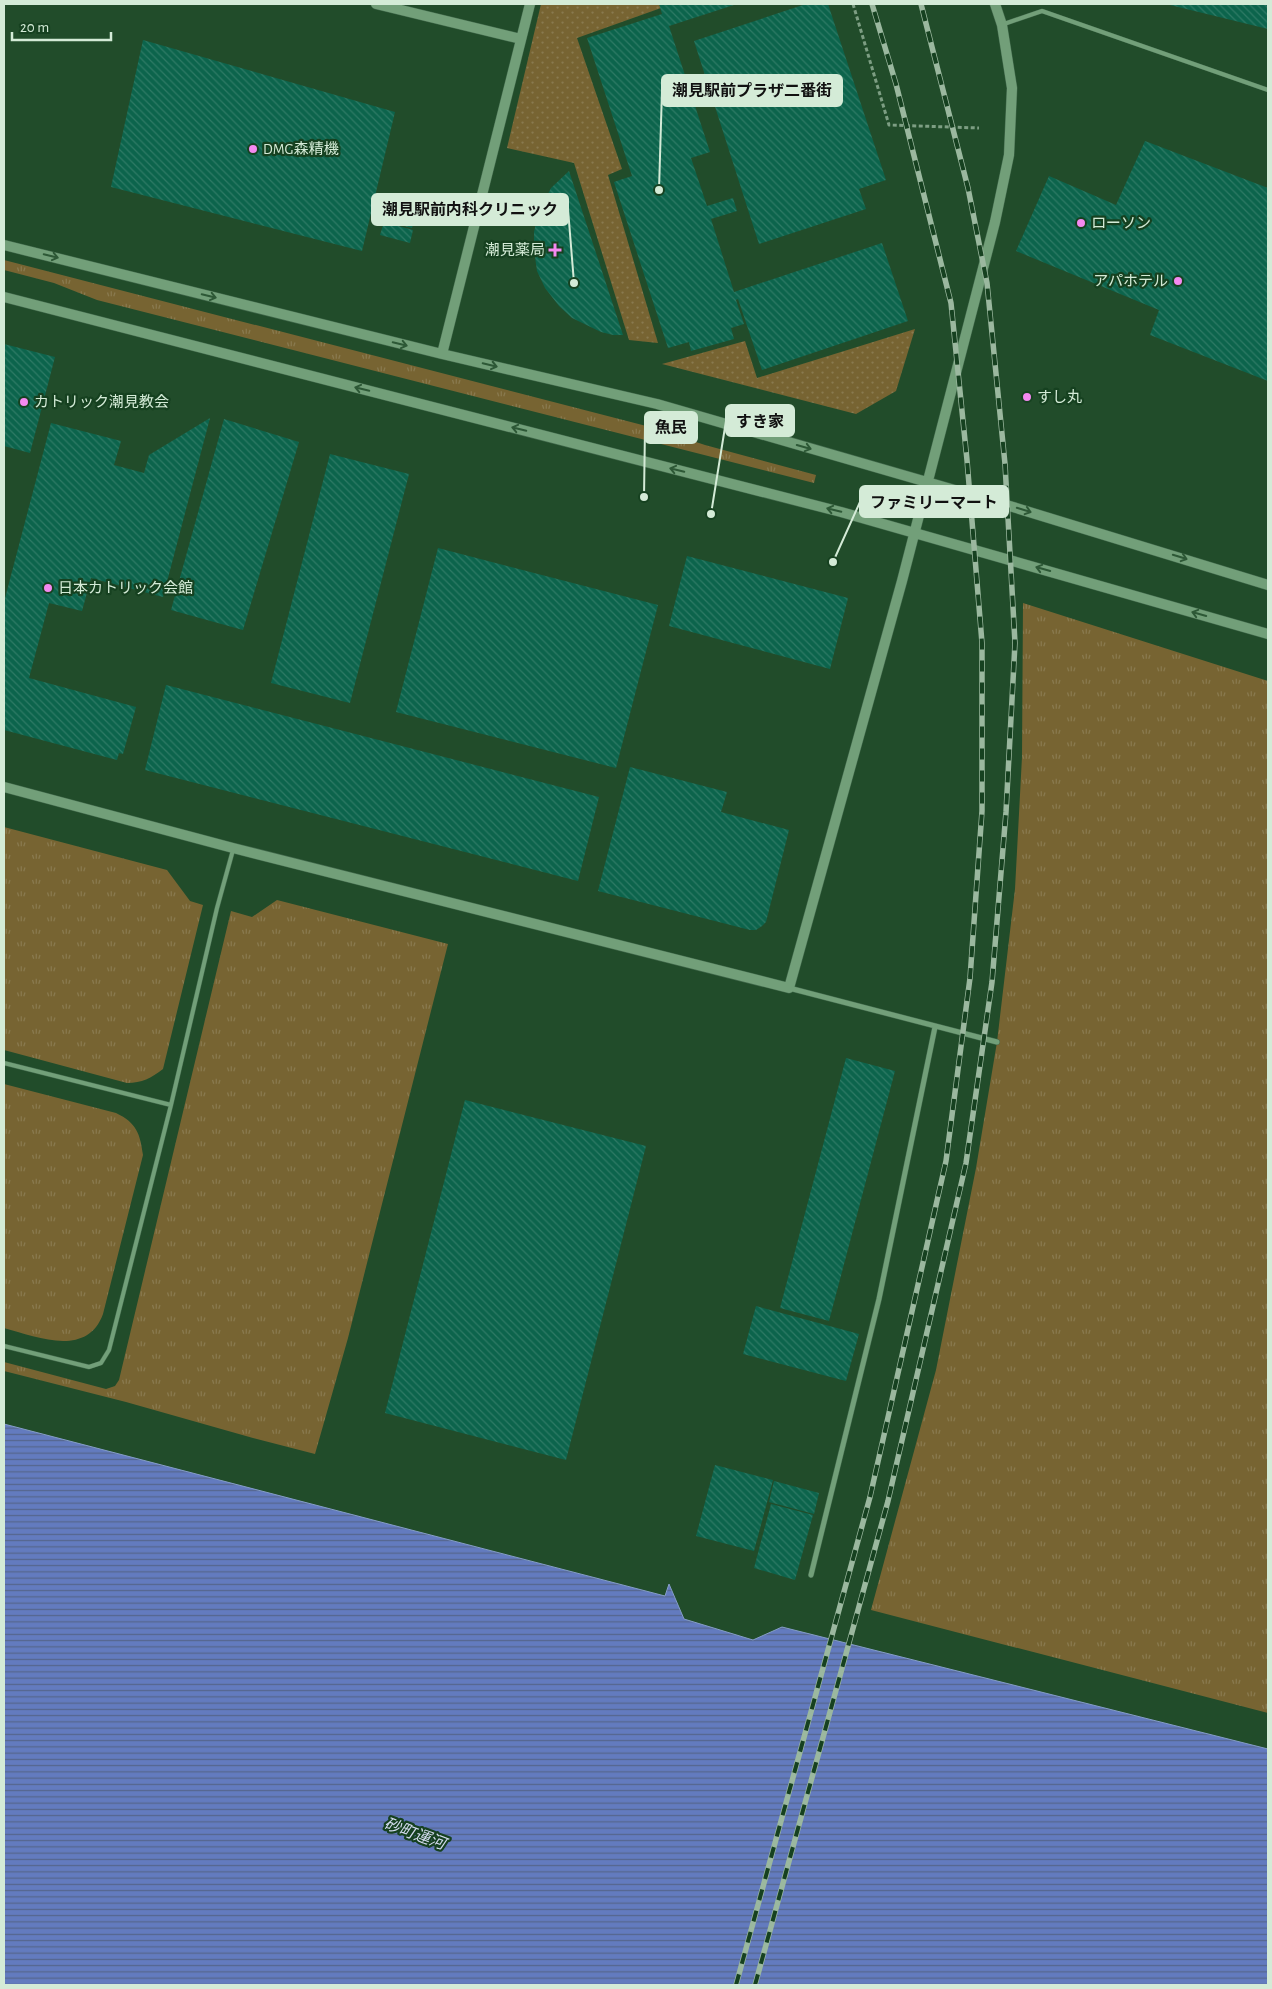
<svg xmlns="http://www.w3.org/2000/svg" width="1272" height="1989" viewBox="0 0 1272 1989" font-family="'Alegreya Sans','Noto Sans JP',sans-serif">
<defs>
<pattern id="grass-tufts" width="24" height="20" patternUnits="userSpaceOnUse" patternTransform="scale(1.25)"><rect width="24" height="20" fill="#776432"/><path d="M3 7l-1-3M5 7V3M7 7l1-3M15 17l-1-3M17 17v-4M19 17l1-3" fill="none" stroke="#897a4f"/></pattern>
<pattern id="park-dots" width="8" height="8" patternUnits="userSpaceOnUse" patternTransform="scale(1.25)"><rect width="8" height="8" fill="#776432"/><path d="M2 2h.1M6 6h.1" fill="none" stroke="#897a4f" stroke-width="1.8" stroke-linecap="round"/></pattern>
<pattern id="water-rules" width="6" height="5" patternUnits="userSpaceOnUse" patternTransform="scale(1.25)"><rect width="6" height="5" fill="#637bbf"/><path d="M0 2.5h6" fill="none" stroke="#55668c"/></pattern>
<pattern id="building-back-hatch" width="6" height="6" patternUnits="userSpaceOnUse" patternTransform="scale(1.25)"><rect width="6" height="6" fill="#0c644c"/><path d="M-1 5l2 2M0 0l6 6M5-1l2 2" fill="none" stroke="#2e7a65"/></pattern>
</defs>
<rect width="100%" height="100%" fill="#214c2a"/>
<path fill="url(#grass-tufts)" d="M4,260L654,428L705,445L816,475L814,483L97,300L54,283L4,270Z
M1023,603L1268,681V1713L871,1610L936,1370L976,1168L997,1042L1015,889L1022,757Z
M4,827L167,870L190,901L203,905L163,1069C151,1078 142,1083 127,1083L4,1050Z
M277,900L448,944L348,1338L315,1454L253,1438L126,1402L4,1371V1362L106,1389L115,1386L119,1380L231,911L252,917Z
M4,1084L116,1113C137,1123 140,1134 143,1155L103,1314C87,1358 37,1337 4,1328Z"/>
<path fill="url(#park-dots)" d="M541,4H659L661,8L577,38L622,169L608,175L658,343L629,340L574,163L507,148Z
M915,329L896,391L856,414L662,364L745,341L757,378Z"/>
<path fill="url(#water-rules)" stroke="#859dc6" d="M4,1424L665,1596L669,1584L684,1619L753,1640L782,1627L1268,1749V1985H4Z"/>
<path fill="url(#building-back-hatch)" d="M659,4H737L669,26L710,152L691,158L707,206L733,198L737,211L711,219L734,292L882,243L908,321L762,370L738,299L736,300L744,324L731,328L734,339L691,351L689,342L668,348L614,182L632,176L587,38L662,14Z
M806,4H828L886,180L859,189L866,209L759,244L694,41Z
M1167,4H1268V29L1166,4Z
M143,40L395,112L362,251L111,187Z
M1145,141L1268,188V381L1150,335L1159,310L1016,251L1049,176L1116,205Z
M569,171L623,335H613L601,332L572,318L559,306L545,288L537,271L534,250V232L538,214L551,188Z
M389,200L417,207L412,228L384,221Z
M384,222L413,230L410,243L380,235Z
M4,344L55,357L30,453L4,446Z
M210,418L163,597L91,578L82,611L49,603L29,678L136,707L123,754L119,753L117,760L4,730V602L51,423L121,441L114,465L144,473L149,455Z
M224,419L299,442L243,630L171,610Z
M330,454L409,474L350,703L271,683Z
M438,548L658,605L616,768L396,712Z
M687,556L848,598L830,669L669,626Z
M166,685L599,797L578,881L145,770Z
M630,767L727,792L721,812L789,830L766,922L762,926L756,930H750L598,891Z
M846,1058L895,1071L829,1321L780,1308Z
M465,1100L646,1146L566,1460L385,1413Z
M756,1306L859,1334L846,1381L743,1354Z
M715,1465L773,1480L754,1551L696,1536Z
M774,1481L819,1493L814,1514L769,1502Z
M771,1504L813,1515L795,1580L754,1568Z"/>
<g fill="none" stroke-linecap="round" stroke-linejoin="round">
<defs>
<path id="lane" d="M1004,24L1042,11L1268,90
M4,1063L171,1105
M4,1346L89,1367L101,1363L109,1350L171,1105L217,908L233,850"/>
<path id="street" d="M789,988L997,1042
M811,1575L879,1299L935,1027"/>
<path id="secondary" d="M376,4L521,39
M4,245L442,354L657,404L1003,504L1268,585
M4,297L841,512L1268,634
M442,354L530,4
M4,787L233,848L789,988L902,581L995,222L1009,155L1012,88L1002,25L995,4"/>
</defs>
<use href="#lane" stroke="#42694c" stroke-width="5"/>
<use href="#street" stroke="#42694c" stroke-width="6"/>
<use href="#secondary" stroke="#42694c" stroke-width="11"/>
<path stroke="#7d9e83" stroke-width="3" stroke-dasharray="4 2.5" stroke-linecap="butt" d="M853,4L889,125L979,128"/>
<use href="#lane" stroke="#729f79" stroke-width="4"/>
<use href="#street" stroke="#729f79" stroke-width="5"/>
<use href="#secondary" stroke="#729f79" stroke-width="10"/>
<defs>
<path id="rail" d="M736,1985L870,1497L946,1161L970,978L982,811V643L967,460L951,303L896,84L872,4
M755,1985L888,1501L966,1163L992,982L1006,812L1015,643L1005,464L987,283L968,188L921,4"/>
</defs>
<use href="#rail" stroke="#9bb89f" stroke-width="5.5"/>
<use href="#rail" stroke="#164120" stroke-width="4" stroke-dasharray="11" stroke-linecap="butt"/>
</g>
<defs><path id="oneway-shaft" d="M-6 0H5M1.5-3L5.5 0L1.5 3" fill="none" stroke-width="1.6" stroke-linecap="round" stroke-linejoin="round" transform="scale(1.25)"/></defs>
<g stroke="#2d5836">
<use href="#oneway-shaft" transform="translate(51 256) rotate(14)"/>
<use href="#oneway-shaft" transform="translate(209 296) rotate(14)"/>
<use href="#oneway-shaft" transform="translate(400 344) rotate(14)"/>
<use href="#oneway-shaft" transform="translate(490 365) rotate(13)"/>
<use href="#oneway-shaft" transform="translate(362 389) rotate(-166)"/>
<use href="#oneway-shaft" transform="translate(519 429) rotate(-166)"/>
<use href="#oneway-shaft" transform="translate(804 447) rotate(16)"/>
<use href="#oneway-shaft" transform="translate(677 470) rotate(-166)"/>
<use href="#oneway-shaft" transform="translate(834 510) rotate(-166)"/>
<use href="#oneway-shaft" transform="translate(1024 510) rotate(17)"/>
<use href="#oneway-shaft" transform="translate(1180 557) rotate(17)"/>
<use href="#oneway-shaft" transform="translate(1043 569) rotate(-164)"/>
<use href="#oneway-shaft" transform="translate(1199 614) rotate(-164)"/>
</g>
<g fill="#f489f0" stroke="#164120" stroke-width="2">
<circle cx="253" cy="149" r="5"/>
<circle cx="1081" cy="223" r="5"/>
<path d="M552.5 242.5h5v5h5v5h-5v5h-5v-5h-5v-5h5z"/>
<circle cx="1178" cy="281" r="5"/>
<circle cx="1027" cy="397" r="5"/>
<circle cx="24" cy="402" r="5"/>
<circle cx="48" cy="588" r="5"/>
</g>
<g text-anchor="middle" stroke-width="4.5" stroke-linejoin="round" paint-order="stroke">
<g font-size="15" fill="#d4ebd7" stroke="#164120" text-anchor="start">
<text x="263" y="154">DMG森精機</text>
<text x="1091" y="228">ローソン</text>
<text x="545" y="255" text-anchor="end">潮見薬局</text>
<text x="1168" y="286" text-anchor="end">アパホテル</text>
<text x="1037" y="402">すし丸</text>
<text x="34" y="407">カトリック潮見教会</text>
<text x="58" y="593">日本カトリック会館</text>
</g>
<g font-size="16" font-style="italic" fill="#d3dbee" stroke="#164120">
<text transform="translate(415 1833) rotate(20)" y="6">砂町運河</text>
</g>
</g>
<path fill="none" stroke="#d4ebd7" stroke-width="2" d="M659 190L662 90M574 283L568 209M711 514L726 421M644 497L645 427M833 562L860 502"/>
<g fill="#d4ebd7" stroke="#164120" stroke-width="2">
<circle cx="659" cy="190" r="5"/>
<circle cx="574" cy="283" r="5"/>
<circle cx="711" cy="514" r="5"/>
<circle cx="644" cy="497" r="5"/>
<circle cx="833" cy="562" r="5"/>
</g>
<g fill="#d4ebd7" stroke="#d4ebd7" stroke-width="2">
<rect x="662" y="75" width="180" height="31" rx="5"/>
<rect x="372" y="194" width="196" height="31" rx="5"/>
<rect x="726" y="405" width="68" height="31" rx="5"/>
<rect x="645" y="412" width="52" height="31" rx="5"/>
<rect x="860" y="486" width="148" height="31" rx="5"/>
</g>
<g font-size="16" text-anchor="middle" font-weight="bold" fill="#111">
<text x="752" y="96">潮見駅前プラザ二番街</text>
<text x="470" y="215">潮見駅前内科クリニック</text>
<text x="760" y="427">すき家</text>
<text x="671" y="433">魚民</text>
<text x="934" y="508">ファミリーマート</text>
</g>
<rect width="1272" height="1989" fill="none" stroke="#d4ebd7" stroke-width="10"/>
<path d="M12 32v8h99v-8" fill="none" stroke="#d4ebd7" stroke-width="2.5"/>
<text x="20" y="32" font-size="15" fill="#d4ebd7" stroke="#164120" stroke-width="4" paint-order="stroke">20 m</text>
</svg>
